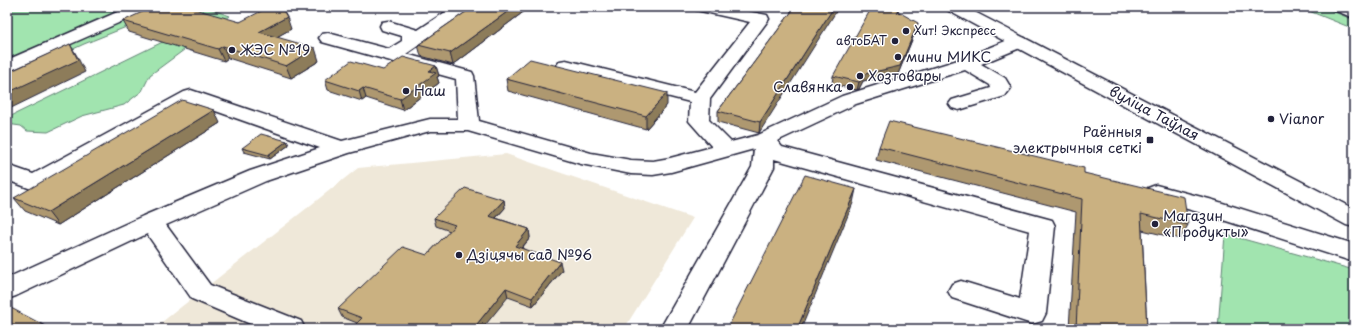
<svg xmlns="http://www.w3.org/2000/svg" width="1361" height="336" viewBox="0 0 1361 336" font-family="'Playpen Sans',sans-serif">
<rect width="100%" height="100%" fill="#fff"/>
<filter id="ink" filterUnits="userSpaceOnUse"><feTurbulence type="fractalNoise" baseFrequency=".025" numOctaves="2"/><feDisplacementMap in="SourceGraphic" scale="8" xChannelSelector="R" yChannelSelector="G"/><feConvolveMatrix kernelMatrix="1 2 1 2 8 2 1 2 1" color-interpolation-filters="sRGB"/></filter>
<g filter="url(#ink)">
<path fill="#efe8d9" d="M506,154L693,218L624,329H153L358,168Z"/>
<path fill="#a1e4af" stroke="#628375" d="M7,7H134L123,12L169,7H204L230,16L150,75L142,91L124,105L82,116L48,132L27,131L21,126L7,124V118L185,31L171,9L84,44L7,80Z
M1299,7H1322L1354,20V29Z
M1225,234L1354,270V329H1218Z"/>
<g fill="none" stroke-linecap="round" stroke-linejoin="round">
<defs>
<path id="minor" d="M129,7H150L148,10L7,72V60Z
M453,7H472L470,10L406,54L472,72L474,76L479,121L591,153L631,160L653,161L670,158L712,147L689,121L690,102L560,69L557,65L560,61L566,60L695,92L750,22L696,10L694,7H726L767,15L769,19L710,99L709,120L731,142L758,135L842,96L961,59L1013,38L1019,37L1025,38L1028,42L1025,46L981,64L1005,78L1011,88L1005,96L959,110L952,108L949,104L952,100L991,88L990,85L965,70L856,104L777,141L782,147L1052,220L1055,226L1046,313L1042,321L1032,324L952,298L948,291L952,284L961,281L1020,299L1030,231L774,159V167L688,329H660L752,167L754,149L671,172L653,175L631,174L581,164L468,131H430L349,153L266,181L166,225L210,285L301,321L305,329H262L192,299L147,234L16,296L7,299V278L143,216L250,171L320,148L193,103L42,188L34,190L7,180V165L33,174L184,92L191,90L342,141L430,119H458L456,79L322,42L319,38L322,34L328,33L389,49L402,41V36L382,30L380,26L382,22L388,21L418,30Z
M1156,185L1213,200L1354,244V262L1198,212L1148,198L1145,193L1148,188Z"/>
<path id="major" d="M945,7H965L1354,209V227L1346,225L947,10Z
M1332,7H1354V18L1334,10Z"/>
</defs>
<use href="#minor" stroke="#22223b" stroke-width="3"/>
<use href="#major" stroke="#22223b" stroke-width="3"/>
<use href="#minor" fill="#fff" fill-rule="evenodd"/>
<use href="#major" fill="#fff" fill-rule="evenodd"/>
</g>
<path fill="#ae986f" stroke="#22223b" d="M473,7H530L453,65L421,56L418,45Z
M795,7L759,133L718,122V111Z
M899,7L898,12L916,30L898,74L863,81L859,89L857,90L832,84L833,76Z
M123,21L240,22L291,29L276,37L319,61L291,78L228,58L224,61L129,32Z
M436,66L439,76L437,77L439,83L403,110L366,98L362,101L328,90L325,80Z
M506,79L667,105L646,129L508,91Z
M220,123L58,225L25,211L14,198Z
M287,141L289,145L270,159L244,152L242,148Z
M879,147L1084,173L1188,225L1180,239L1142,230L1147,329H1069L1076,212L876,160Z
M504,200L505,208L496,218L529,229L530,238L522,248L562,270L533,306L508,297L357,323L342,317L338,309L427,255L450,231L436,226L434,218Z"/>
<path fill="#8d7c5a" stroke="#22223b" d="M514,7H530L453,65L450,53Z
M834,7H839L759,133L760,122Z
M287,17L291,29L264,44L259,32Z
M918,23L916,30L898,74L863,81L859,89L857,90L859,82L865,74Z
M70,44L77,56L85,72L7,110V93Z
M223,46L228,58L224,61L218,49Z
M315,48L319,61L291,78L286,66Z
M436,66L439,76L437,77L439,83L403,110L400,99L429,71Z
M363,88L366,98L362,101L359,91Z
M667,93V105L646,129V116Z
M214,110L220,123L58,225L48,212Z
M287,141L289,145L270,159L268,155Z
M856,189L853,203L801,329H797Z
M504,200L505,208L490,224L489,216Z
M529,229L530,238L516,254L515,246Z
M560,262L562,270L533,306L532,298Z
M506,288L508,297L482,329H473Z"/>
<path fill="#cab181" stroke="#22223b" d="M153,7H188L240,22L269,7H281L287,17L259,32L315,48L286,66L223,46L218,49L123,21Z
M473,7H514L450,53L418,45Z
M795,7H834L760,122L718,111Z
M872,7H899L897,11L918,23L900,66L865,74L861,81L859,82L833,76Z
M70,44L78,60L7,93V73Z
M403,57L436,66L429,71L436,73L400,99L363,88L359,91L325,80L351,61L383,70Z
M530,59L667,93L646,116L506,79Z
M182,100L214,110L48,212L14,198Z
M889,121L1084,168V173L1184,197L1188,225L1141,214L1147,329H1076L1082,199L879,147Z
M261,134L287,141L268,155L242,148Z
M805,175L856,189L797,329H727Z
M465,188L504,200L489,216L529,229L515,246L560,262L532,298L506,288L473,329H351L362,318L338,309L403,247L427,255L455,225L434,218Z
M11,308L51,329H7V311Z"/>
</g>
<g fill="#22223b" stroke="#fff" stroke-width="1.5">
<circle cx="906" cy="31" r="4"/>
<circle cx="895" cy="41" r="4"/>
<circle cx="232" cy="50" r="4"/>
<circle cx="898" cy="57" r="4"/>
<circle cx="860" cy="76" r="4"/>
<circle cx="850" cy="87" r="4"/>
<circle cx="406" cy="91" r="4"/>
<circle cx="1271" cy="119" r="4"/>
<rect x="1146" y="136" width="8" height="8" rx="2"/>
<circle cx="1155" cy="224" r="4"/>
<circle cx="459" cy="255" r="4"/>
</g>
<g text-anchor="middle" stroke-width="3" stroke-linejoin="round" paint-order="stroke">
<g font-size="12" fill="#22223b" stroke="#fff" text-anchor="start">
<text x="914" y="35">Хит! Экспресс</text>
<text x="887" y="45" text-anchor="end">автоБАТ</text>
</g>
<g font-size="14" fill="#22223b" stroke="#fff" text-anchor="start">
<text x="240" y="55">ЖЭС №19</text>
<text x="906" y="62">мини МИКС</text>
<text x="868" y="81">Хозтовары</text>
<text x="842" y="92" text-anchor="end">Славянка</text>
<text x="414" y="96">Наш</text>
<text x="1279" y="124">Vianor</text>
<text x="1142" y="137" text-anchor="end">Раённыя<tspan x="1142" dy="16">электрычныя сеткі</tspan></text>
<text x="1163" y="221">Магазин<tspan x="1163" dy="16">«Продукты»</tspan></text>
<text x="467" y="260">Дзіцячы сад №96</text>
</g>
<g font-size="14" fill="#22223b" stroke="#fff">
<text transform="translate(1154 113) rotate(28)" y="5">вуліца Таўлая</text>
</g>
</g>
<rect width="1361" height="336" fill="none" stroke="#fff" stroke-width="24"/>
<rect x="12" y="12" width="1337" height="312" fill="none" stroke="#22223b" stroke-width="1.5" filter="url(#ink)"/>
</svg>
